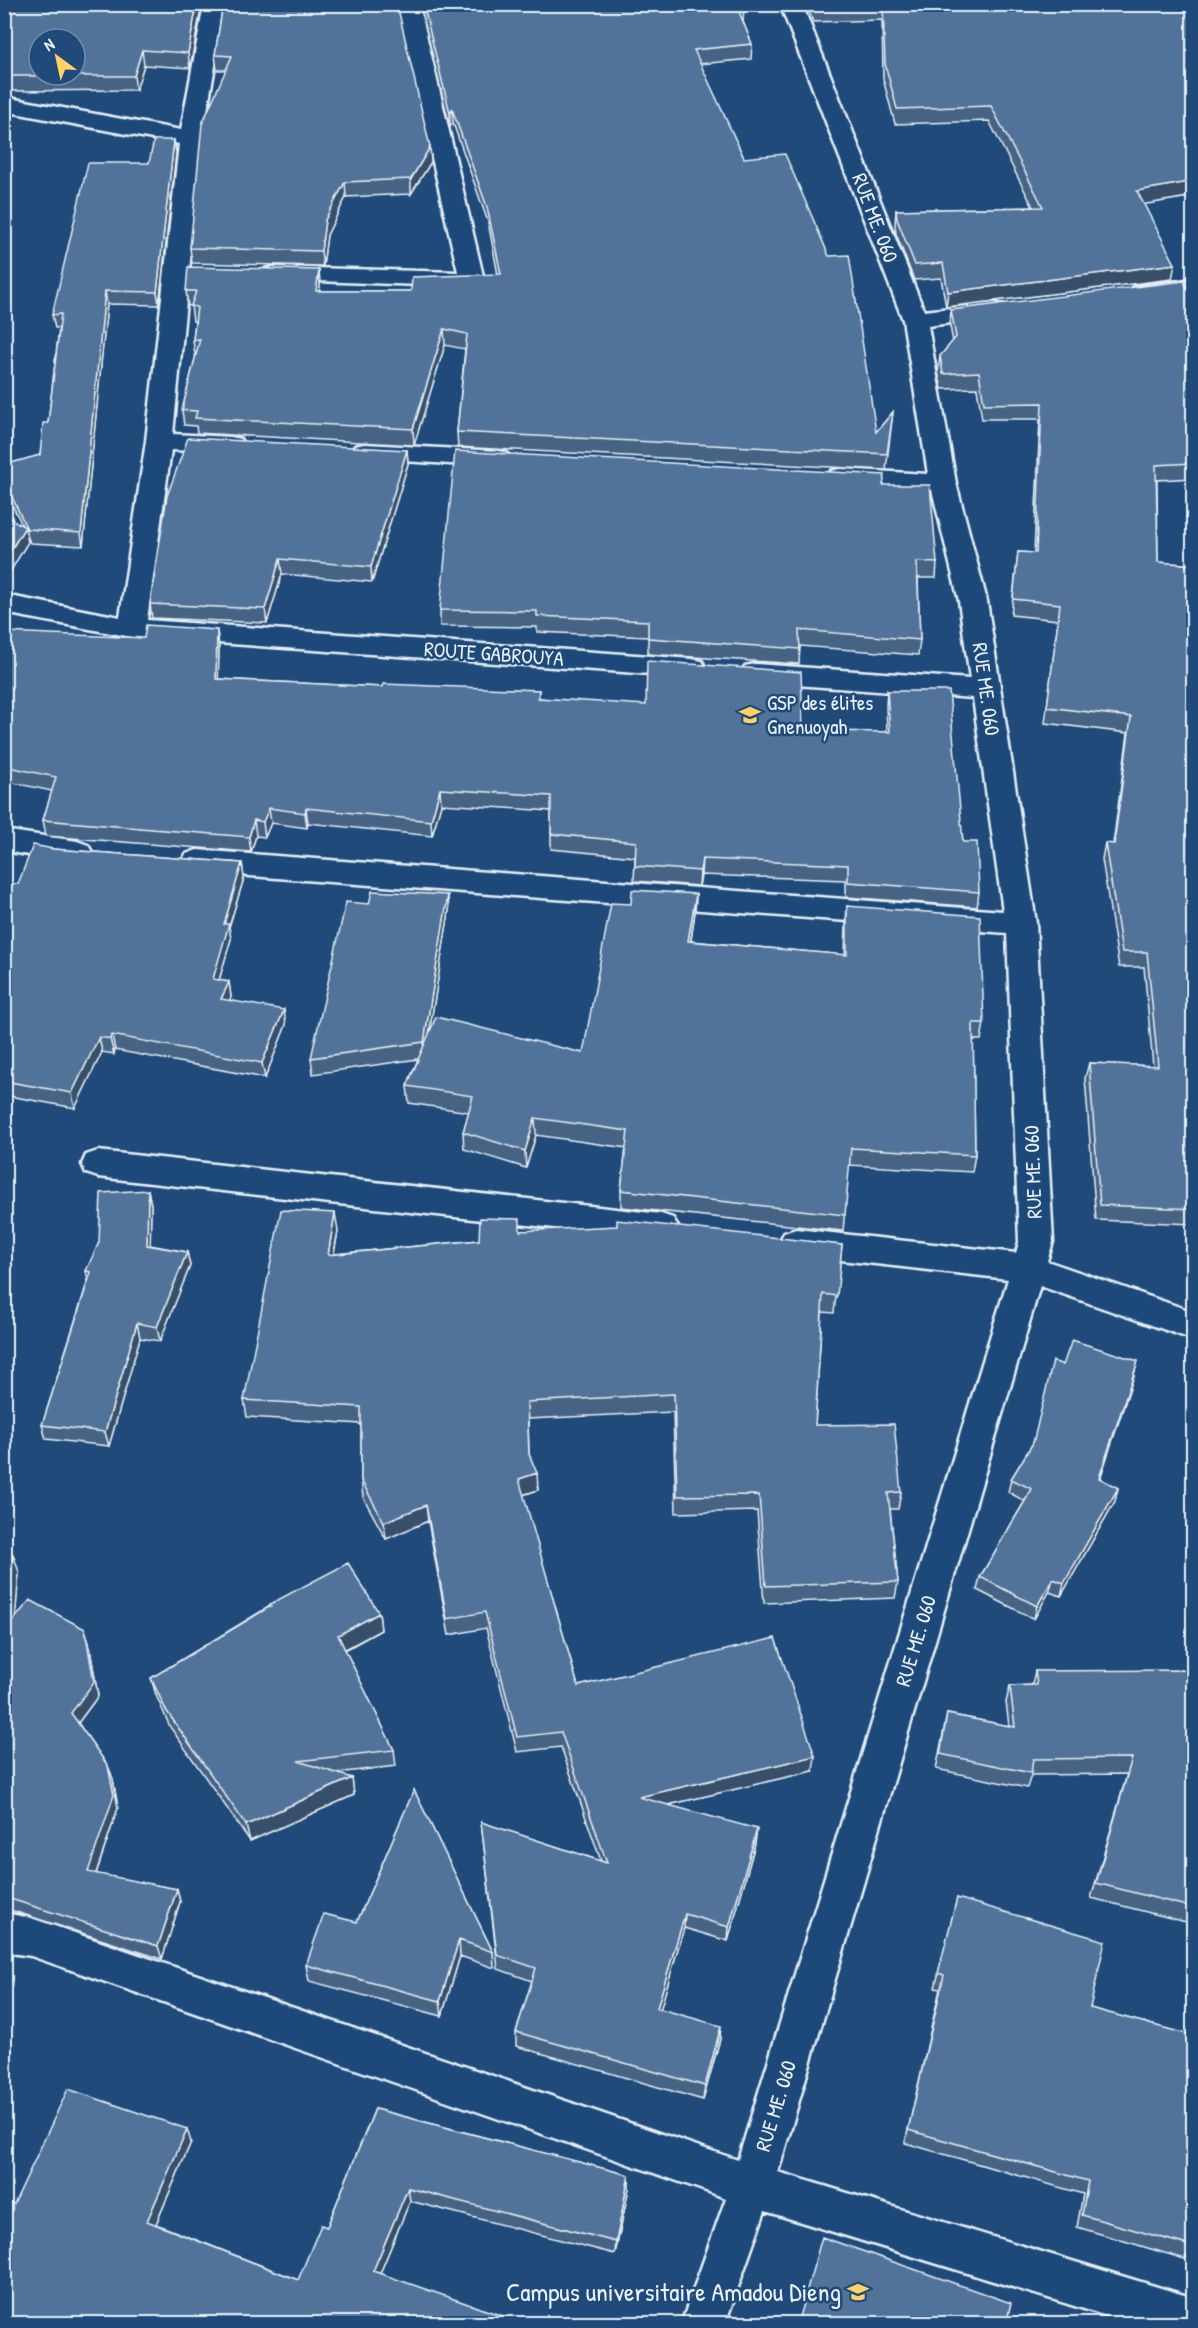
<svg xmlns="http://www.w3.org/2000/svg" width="1198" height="2328" viewBox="0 0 1198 2328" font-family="'Patrick Hand',sans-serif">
<rect width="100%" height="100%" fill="#1f4a7a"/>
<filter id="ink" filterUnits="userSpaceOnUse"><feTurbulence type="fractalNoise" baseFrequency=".0167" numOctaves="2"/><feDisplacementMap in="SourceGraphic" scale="12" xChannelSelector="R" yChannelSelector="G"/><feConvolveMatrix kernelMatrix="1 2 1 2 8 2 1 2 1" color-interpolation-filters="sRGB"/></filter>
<g filter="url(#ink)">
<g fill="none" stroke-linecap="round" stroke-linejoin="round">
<defs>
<path id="street" d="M204,4H226L202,139L173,434L231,437L240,439L244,445L240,451L231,453L171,450L147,620L692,659L702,661L706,668L702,675L692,677L132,637L4,613V595L120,617L146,441L179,144L4,111V97L181,130Z
M397,4H419L484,280L481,285L472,287L265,279L262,274L265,269L274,267L458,272Z
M780,4H802L924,311L995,303L1004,305L1007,310L1004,315L995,317L928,326L956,483L987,601L1036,923L1053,1242L1047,1261L1194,1312V1340L1040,1286L778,2172L1194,2298V2324H1133L765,2211L725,2324H681L726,2198L31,1956L4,1952V1913L31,1918L738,2160L1008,1279L796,1255L784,1251L779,1242L784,1233L796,1229L1016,1253L1019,1242L1007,933L197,872L186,868L182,861L186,854L197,850L1003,911L973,698L755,682L745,680L741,673L745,666L755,664L970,679L959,601L932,490L840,485L831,483L827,477L831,471L840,469L928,474L903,320Z
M1194,279V293L1142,299L1133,297L1130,292L1133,287Z
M364,444L498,451L507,453L511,459L507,465L498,467L355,458L351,452L355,446Z
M4,830L77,841L88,845L92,852L88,859L77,863L4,851Z
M98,1151L661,1214L673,1218L678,1227L673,1236L661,1240L98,1177L86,1173L82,1164L86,1155Z"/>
</defs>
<use href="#street" stroke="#e8f1f8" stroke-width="5"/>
<use href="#street" fill="#1f4a7a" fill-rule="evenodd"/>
</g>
<path fill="#466384" stroke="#e8f1f8" stroke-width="1.5" d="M4,4H202L190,68L144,65L136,90L7,91L4,94Z
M223,4L430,147L431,162L411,194L346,197L327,235L323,266L192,263L190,248L226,70H217L215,55Z
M420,4H741L744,9L743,22L752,44L751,59L700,64L744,158L876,432L893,412L886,470L458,447L457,432L465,349L445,345L414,445L197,433L196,426L184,425L182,410L196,355H195L193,340L195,321H193L191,306H188L186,291L319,270L320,286L319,291H411L498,275L488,222L453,123L450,127Z
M807,4H1194V196L1144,204L1172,279L946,307L941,278L914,280L896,234L895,225L896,210L1033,207L989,121L895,124L883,79L882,20L813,22Z
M174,140L176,153L159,305L107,304L83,546L30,543L27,535L28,542L22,525L4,488V465L40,455L48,423L59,328H55L52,315L149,163Z
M1194,291V478L1157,480L1158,562L1194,565V1224L1096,1220L1085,1078L1089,1063L1153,1066L1144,967H1119L1102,859L1105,843L1113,844L1128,733L1045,723L1058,620L1011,615L1018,552L1034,553L1040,419H982L977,388L942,389L938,372L940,356L953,342L950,326L951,310Z
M407,450L408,464L372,582L282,574L267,623L152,618L150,604Z
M884,485L937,563L936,578H918L920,640L918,655L800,646L799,664L648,654V637L537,632V627L440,626V610Z
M4,632L219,646L218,679L382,687L539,690V698L803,731L887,732L886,706L887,691L963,842L979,892L977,907L846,897V880L701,875L699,886L634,881L635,857L551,849V811L441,804L432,836L308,823L307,828L271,823L265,837L256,836L251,852L46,836L43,820L52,791L4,781Z
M53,849L242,863L244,878L229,927L231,939L219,980L229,982L231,997L230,1000L286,1025L265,1078L115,1050L114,1054L102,1052L75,1108L4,1095V883L18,884Z
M696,894L695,912L691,941L845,955L846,923L847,906L984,1023L981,1040H973L975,1155L972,1172L849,1165L843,1231L621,1207V1190L626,1148L536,1135L526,1168L464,1149L463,1132L469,1112L409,1103L407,1086L418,1059L313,1074L311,1058L449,911L429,1033L583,1053L631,904Z
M148,1190L151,1205L150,1245L187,1252L190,1266L160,1341L140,1338L109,1446L46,1439L42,1425L88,1280L86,1271Z
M1194,1227V1255H1185L1189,1240Z
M338,1231L334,1254L479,1240L521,1231L842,1245L834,1313L822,1312L815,1425L901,1492L898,1509H890L898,1582L895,1598L764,1603L757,1511L676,1513L673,1412L528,1419L529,1454L538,1490L523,1495L578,1686L813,1771L668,1805L755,1844L728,1941L684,1928L660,2009L720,2039L703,2100L516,2046V2032L532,1981L498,1969L481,1822L601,1861L561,1747L517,1752L486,1628L449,1635L428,1521L386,1539L363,1497L361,1480V1424L247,1417L244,1400Z
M1063,1365L1134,1375L1100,1479L1118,1488L1115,1501L1061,1596L1049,1592L1034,1619L977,1590L980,1577L1025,1501L1008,1492L1011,1479L1033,1443Z
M4,1555L19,1572L15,1619L89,1643L98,1696L78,1723L108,1766L113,1779L118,1808L96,1874L177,1889L180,1902L162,1959L4,1908Z
M270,1604L379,1613L381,1630L345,1650L394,1750L396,1766L336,1773L352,1778L354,1795L250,1841L170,1727L156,1695L151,1678L270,1606Z
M1035,1671L1194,1701V1924L1091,1898L1127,1774L1031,1775L1027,1788L936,1769L947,1714L1009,1726L1006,1702L1010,1686L1032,1685Z
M414,1790L493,1952L494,1968L460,1956L442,2016L309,1981L306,1965L357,1922Z
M957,1898L1090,2008L1194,2036V2259L1186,2256L1185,2259L1077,2227L1083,2194L905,2143L940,1989L935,1988Z
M375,2109L629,2175V2188L615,2254L410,2201L380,2273L4,2324L14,2204L191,2142L156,2224L298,2280L327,2227Z"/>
<path fill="#39506b" stroke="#e8f1f8" stroke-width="1.5" d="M197,4H202L190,68L188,53Z
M142,50L144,65L136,90L134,76Z
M4,80L7,91L4,94Z
M452,109L453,123L450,127V113Z
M174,140L176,153L159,305L157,292Z
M430,147L431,162L411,194V179Z
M1194,181V196L1135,206L1137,191Z
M345,182L346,197L327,235L323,266L321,251L325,220Z
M1175,264L1172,279L946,307L948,292Z
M319,270L320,286L317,306L316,291Z
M105,291L107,304L83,546L81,533Z
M444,329L445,345L414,445L413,429Z
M407,450L408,464L372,582L371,567Z
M25,527L28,542L4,582V561Z
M280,559L282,574L267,623L265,609Z
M217,630L219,646L218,694L216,679Z
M440,789L441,804L432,836L431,821Z
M269,808L271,823L265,837L263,822Z
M306,808L308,823L307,828L305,813Z
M254,820L256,836L251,852L249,837Z
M702,859L701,875L699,886L700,871Z
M242,863L244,878L229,927L231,939L215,994L213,979L224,924Z
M696,894L695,912L688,958V941Z
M448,895L449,911L425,1058L424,1042Z
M229,982L231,997L223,1014L221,999Z
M284,1010L286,1025L265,1078L262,1063Z
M112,1035L115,1050L114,1054L110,1039Z
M99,1037L102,1052L75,1108L72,1093Z
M535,1118L536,1135L526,1168L525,1151Z
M148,1190L151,1205L150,1259L147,1245Z
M335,1213L338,1231L330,1272L328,1255Z
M187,1252L190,1266L160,1341L157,1327Z
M137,1323L140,1338L109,1446L105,1432Z
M1138,1361L1134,1375L1095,1492L1099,1478Z
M537,1473L538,1490L519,1496V1479Z
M1118,1488L1115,1501L1061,1596L1064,1583Z
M426,1505L428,1521L386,1539L384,1522Z
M13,1554L19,1572L14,1633L8,1616Z
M1053,1579L1049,1592L1034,1619L1037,1606Z
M379,1613L381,1630L340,1652L338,1635Z
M85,1629L89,1643L98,1696L75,1727L71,1713Z
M815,1756L813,1771L638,1812L639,1797Z
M108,1766L113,1779L118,1808L92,1885L88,1872Z
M352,1778L354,1795L250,1841L246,1825Z
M757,1829L755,1844L728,1941L729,1927Z
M177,1889L180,1902L162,1959L158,1946Z
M685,1914L684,1928L657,2021V2008Z
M459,1940L460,1956L442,2016L440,2001Z
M721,2026L720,2039L703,2100L705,2086Z
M187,2129L191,2142L152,2233L147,2221Z
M629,2175V2188L615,2254L616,2242Z
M408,2188L410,2201L376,2283L373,2271Z"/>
<path fill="#517399" stroke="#e8f1f8" stroke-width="1.5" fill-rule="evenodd" d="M4,4H197L188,53L142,50L134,76H4ZM39,39H75V75H39Z
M223,4H397L430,147L411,179L345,182L325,220L321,251L190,248L202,124L232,56L215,55Z
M423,4H741L744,9H738L752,44L694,50L744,158L785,154L829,256L849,255L876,432L893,412L887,454L457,432L467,334L444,329L413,429L195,418L197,411L182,410L200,339L193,340L197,307L191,306L196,291H186L188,267L319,270L316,291H411L412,277L501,274L487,207L452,109L450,113Z
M813,4H1194V181L1137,191L1175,264L948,292L943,263L915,265L897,219L896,210L1043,207L991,106L897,109L885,64L883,5L814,7Z
M154,140H174L157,292L105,291L81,533L27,529L4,480V465L40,455L43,423H48L61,314L52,315L88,163H149Z
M1184,281L1189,292L1194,291V463L1156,465L1158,562L1194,565V1209L1100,1205L1089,1063L1158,1066L1147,952H1122L1105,843L1114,844L1131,717L1047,707L1060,604L1013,599L1018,552L1036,553L1042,403L984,404L979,372L943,374L940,356L956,337L951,310Z
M188,438L407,450L371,567L280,559L265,609L150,604L167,496Z
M455,451L885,475L883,485H930L937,563L917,562L920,640L799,630L800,649L648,638V621L537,616V611L440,610Z
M4,515L25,527L4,561Z
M146,625L217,630L216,679L382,687L383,684L539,690L538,698L646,705L647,661L801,672L803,731L890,732L887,691H949L963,842H977L979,892L848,882V865L702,859L700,871L635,866L636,842L551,834V796L440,789L431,821L306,808L305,813L269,808L263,822L254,820L249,837L43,820L56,777L4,766V632L144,638Z
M33,845L53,849L242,863L224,924H229L213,979L229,982L221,999L284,1010L262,1063L112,1035L110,1039L99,1037L72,1093L4,1081V883L18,884Z
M632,890L696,894L688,941L847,955V906L980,916L984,1023H973L975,1155L851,1148L845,1215L621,1190L628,1131L535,1118L525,1151L463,1132L473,1096L407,1086L436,1017L583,1053L611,903L631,904Z
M372,891L448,895L424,1042L311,1058L346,902L369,904Z
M148,1190L147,1245L187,1252L157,1327L137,1323L105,1432L42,1425L91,1272L86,1271L99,1242L101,1193Z
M281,1210L335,1213L328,1255L479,1240L480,1218L520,1219V1231L617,1226V1220L842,1245L837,1296L823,1294L815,1425L894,1424L901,1492L888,1493L898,1582L766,1586L759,1495L677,1496L674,1394L527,1402L529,1454L537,1473L519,1479L578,1686L775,1638L815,1756L639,1797L757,1829L729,1927L685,1914L657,2008L721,2026L705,2086L516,2032L536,1968L497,1955L481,1822L607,1863L561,1732L517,1737L485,1612L447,1619L426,1505L384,1522L361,1480V1407L244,1400Z
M1194,1227V1240H1189Z
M1072,1340L1138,1361L1099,1478L1118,1488L1064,1583L1053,1579L1037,1606L980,1577L1032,1489L1011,1479L1033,1443L1053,1361L1063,1365Z
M13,1554L8,1616H4V1555Z
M348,1563L379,1613L338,1635L394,1750L298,1761L352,1778L246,1825L166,1710L151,1678L271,1606L270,1604Z
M30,1600L85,1629L94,1682L71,1713L108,1766L114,1795L88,1872L177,1889L158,1946L4,1897V1632Z
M1188,1670L1194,1701V1908L1096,1883L1132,1758L1033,1759L1031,1773L940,1754L947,1714L1015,1727L1010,1686L1037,1685L1035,1671Z
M414,1790L493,1952L459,1940L440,2001L306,1965L324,1914L357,1922Z
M957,1898L1105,1941L1090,2008L1194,2036V2245L1192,2244L1191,2246L1082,2215L1088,2181L908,2130L944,1975L938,1973Z
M68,2089L187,2129L147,2221L298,2280L321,2225L327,2227L375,2109L629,2175L616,2242L408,2188L373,2271L526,2324H4V2201L14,2204Z
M822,2237L1011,2303L1006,2324H797Z"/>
</g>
<defs>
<symbol id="school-bare" viewBox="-9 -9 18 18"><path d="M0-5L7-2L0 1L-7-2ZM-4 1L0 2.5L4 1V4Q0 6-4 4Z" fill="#ffd166" stroke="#1f4a7a" stroke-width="2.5" paint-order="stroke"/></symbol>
<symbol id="university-bare" viewBox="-9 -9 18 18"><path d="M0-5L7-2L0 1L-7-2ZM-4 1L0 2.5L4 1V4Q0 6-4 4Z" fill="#ffd166" stroke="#1f4a7a" stroke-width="2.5" paint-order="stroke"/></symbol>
</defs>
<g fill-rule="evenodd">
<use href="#school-bare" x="735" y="700" width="30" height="30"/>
<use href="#university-bare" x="843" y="2277" width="30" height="30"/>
</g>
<g text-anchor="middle" stroke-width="5" stroke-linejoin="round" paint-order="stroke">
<g font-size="21" fill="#e8f1f8" stroke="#1f4a7a">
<text transform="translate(875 218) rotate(69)" y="7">RUE ME. 060</text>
<text transform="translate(494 654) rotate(4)" y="7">ROUTE GABROUYA</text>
<text transform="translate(986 689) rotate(82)" y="7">RUE ME. 060</text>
<text transform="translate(1033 1172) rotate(-92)" y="7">RUE ME. 060</text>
<text transform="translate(916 1641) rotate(-73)" y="7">RUE ME. 060</text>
<text transform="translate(776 2106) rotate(-73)" y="7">RUE ME. 060</text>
</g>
<g font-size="21" fill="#e8f1f8" stroke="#1f4a7a" text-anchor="start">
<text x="767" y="710">GSP des élites<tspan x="767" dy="24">Gnenuoyah</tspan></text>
</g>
<g font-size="26" fill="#e8f1f8" stroke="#1f4a7a" text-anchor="end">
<text x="841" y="2301">Campus universitaire Amadou Dieng</text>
</g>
</g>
<rect width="1198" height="2328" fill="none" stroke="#1f4a7a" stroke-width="24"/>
<rect x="12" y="12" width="1174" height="2304" fill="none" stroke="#e8f1f8" stroke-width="2" filter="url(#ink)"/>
<g transform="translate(57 57) rotate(327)"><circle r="28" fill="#1f4a7a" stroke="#6f8dac" stroke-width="1.5"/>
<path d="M0-4.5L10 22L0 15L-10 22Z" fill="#ffd166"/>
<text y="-9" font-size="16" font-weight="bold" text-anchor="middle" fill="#e8f1f8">N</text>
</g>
</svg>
